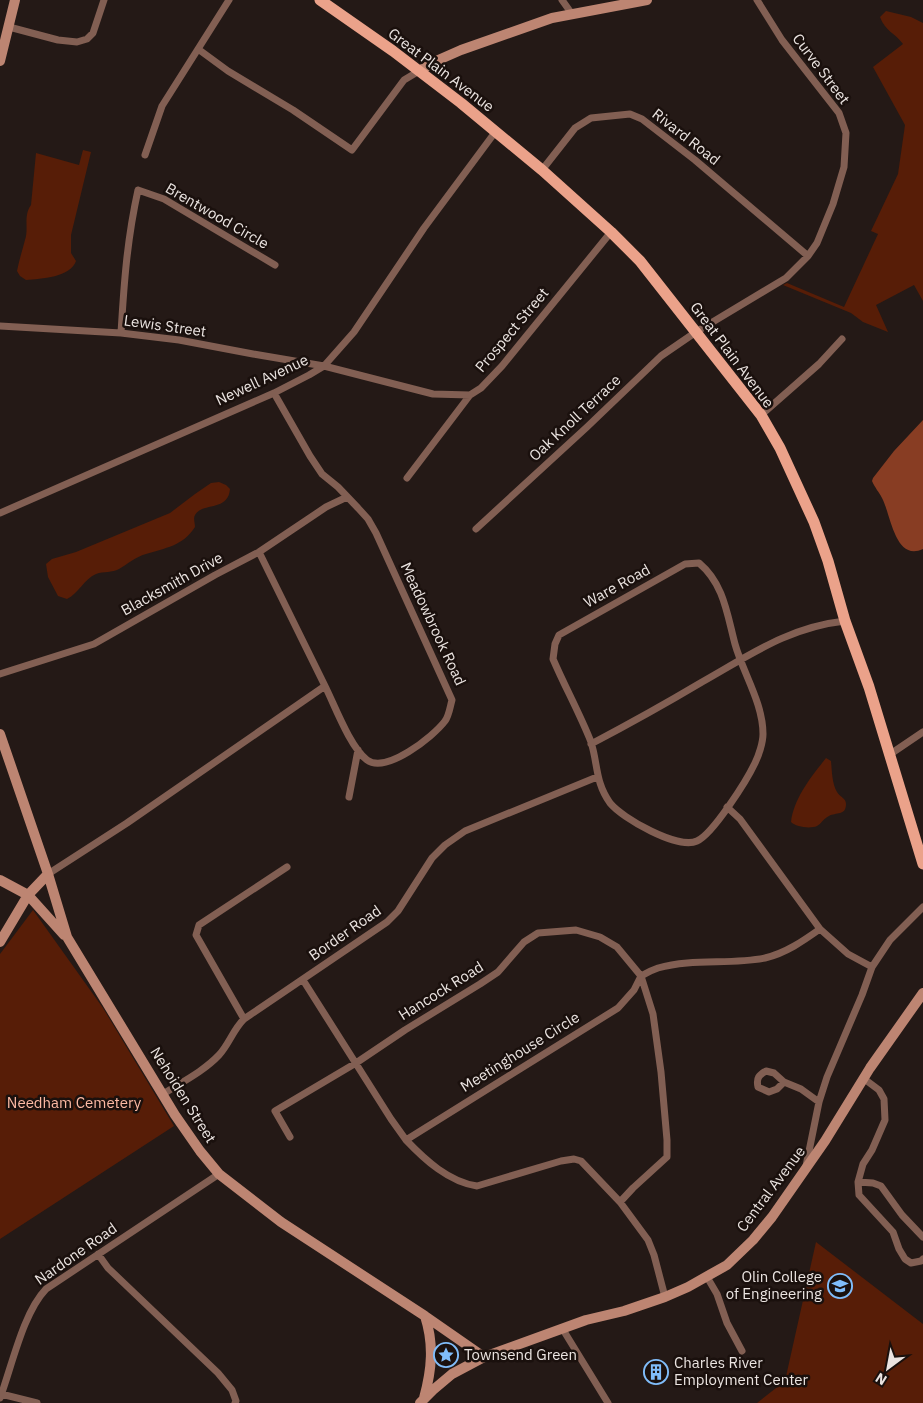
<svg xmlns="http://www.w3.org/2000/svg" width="923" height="1403" viewBox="0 0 923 1403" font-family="'IBM Plex Sans',sans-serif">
<rect width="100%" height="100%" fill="#241916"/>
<path fill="#571d07" d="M886,11L911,17L923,23V301L914,285L876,305L888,332L863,322L851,313L783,285L787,283L844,307L878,234L871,231L898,174L905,125L873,67L903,44C895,33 885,31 880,17Z
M83,150L91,152L71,235V253L76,261C71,277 41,279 26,280L20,276L17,271C19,261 22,251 25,240C29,229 23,216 31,205L36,153L79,165Z
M219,482L226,485L230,489C228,512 202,502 195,515C193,518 195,523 195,527C183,546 165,548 146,554C135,557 128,564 119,569C112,573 104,571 96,574C84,579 79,593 67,599L58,596L48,577L46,564L52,559L76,552L170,513L195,494L211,483Z
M826,758L831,761C832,772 832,783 837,792C840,797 846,798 846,804C846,816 836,812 829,816C824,818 821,824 817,826C810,829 796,827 791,822C794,798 811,777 826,758Z
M33,910L103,1008L174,1126L0,1239V954Z
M816,1242L923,1324V1403H757L785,1381Z"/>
<path fill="#883d23" d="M923,420V549C895,562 891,515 882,498C879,492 875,488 872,481L873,478L894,451Z"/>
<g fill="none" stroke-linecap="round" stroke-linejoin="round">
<path stroke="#825f53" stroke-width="7" d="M562,0L572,14
M9,27L58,40L77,42L87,39L93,33L104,0
M198,49L228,71L293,110L352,150L404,80L419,71
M145,155L162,106L229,0
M542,170L575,128L591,118L630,114L642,119L695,160L808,256
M0,326L121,333L179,340L253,354L324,366L433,394L470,395L481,388L502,366L611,232
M121,333C124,283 127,240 138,190L164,199L275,265
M761,415L819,364L842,339
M407,478L470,395
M0,513L274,393L309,375L324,366L354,332L424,228L496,131
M476,529L587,427L661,356L696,332L786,278L808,256L817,243L833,204L844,167L846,133L839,113L782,40L757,0
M259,552L325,686
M699,563C724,584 727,614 735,644C743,673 763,703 763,734C763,742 759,755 755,763C747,780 713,834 697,841C678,850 622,818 610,803C595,782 598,764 591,742C580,714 565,687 553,659L555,644L559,635L685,564Z
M0,674L94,644L215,575L259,552L326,507L347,497
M591,744C629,724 665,704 702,682C750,655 789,627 845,621
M889,755L923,732
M349,797L358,750
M727,807L740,819L820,929L848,954L872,967
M48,874L127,823L325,686C335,706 350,747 367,760C386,774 433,737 445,721C449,716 450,707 452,700L376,533L368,519L358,508L338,487L322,474L310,456L274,393
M641,976C646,973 652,970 658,968C693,958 730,965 765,958C786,953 803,941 820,929
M303,980L391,1119L406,1140
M244,1019L196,935L199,925L287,867
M863,1078L879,1090L884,1099L885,1120L872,1150L863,1164L858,1182L859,1195L893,1232L899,1249L905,1259L911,1263L921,1261L923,1259
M784,1082L774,1073L766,1071C759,1075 756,1078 758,1087L769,1092L777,1089L784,1082L801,1089L819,1102
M163,1094C182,1082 204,1071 219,1055C229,1044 233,1030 244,1019L387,922L398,911L432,858L445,845L465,831L597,777
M290,1137L275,1111L356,1063L405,1030L480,984L498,972L524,942L538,933L576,930L600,937L617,947L641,976L653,1014L661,1072L667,1140V1157L633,1188L620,1202L648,1240L654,1255L665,1297
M806,1166L819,1102L827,1077L862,995L872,967L890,940L923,907
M858,1182L873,1183L881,1186L902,1215L923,1237
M620,1202L581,1161L574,1159L561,1161L477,1186C449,1182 425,1160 406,1140L618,1008L634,990L641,976
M98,1254L108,1268L218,1373L232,1390L236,1401L235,1403
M707,1277L717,1294L727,1323L742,1351
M562,1328L608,1403
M1,1394L37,1403
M0,1398C12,1366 23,1313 46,1289L219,1174"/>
<path stroke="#bd8572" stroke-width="10" d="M0,61L15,0
M419,71L436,61L461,50L552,18L647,0
M0,734L48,874L67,937L175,1115L200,1151L219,1174L281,1222L425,1316L484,1357
M0,880L28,895L64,935
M0,942L28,895L48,874
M424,1398C432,1369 434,1344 425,1316
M420,1403L433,1390L452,1374L484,1357L586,1320L624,1311L665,1297L688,1287L727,1265L753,1240L772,1217L825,1141L870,1068L923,993"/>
<path stroke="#eba28a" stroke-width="11" d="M320,0L393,51L461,103L542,170L611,232L640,261L761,415L780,448L814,522L828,561L845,621L869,687L923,864"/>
</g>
<defs>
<symbol id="university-ring" viewBox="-11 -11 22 22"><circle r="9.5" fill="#1a100d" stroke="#80bdfa" stroke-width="1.5"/><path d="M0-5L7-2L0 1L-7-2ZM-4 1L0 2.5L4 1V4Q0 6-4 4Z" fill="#80bdfa"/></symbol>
<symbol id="sight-ring" viewBox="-11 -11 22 22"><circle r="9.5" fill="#1a100d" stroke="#80bdfa" stroke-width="1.5"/><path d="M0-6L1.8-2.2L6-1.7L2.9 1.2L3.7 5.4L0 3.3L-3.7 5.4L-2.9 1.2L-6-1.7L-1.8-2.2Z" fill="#80bdfa"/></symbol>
<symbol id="building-ring" viewBox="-11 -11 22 22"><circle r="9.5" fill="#1a100d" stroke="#80bdfa" stroke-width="1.5"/><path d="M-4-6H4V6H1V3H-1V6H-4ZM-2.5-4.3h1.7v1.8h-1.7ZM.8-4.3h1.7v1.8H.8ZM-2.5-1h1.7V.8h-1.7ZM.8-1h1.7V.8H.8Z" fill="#80bdfa"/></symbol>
</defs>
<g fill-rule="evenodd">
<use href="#university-ring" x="826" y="1272" width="28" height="28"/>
<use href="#sight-ring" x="432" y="1341" width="28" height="28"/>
<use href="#building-ring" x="642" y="1358" width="28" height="28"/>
</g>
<g text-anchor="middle" stroke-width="5" stroke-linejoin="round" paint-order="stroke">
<g font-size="15" fill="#ebe4e1" stroke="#1a100d">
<text transform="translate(821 69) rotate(53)" y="5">Curve Street</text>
<text transform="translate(441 70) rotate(37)" y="5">Great Plain Avenue</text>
<text transform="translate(686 137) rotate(38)" y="5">Rivard Road</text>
<text transform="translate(217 216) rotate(30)" y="5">Brentwood Circle</text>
<text transform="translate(165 326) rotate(8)" y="5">Lewis Street</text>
<text transform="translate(512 330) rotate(-50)" y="5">Prospect Street</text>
<text transform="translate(732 355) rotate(53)" y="5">Great Plain Avenue</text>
<text transform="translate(262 380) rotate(-25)" y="5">Newell Avenue</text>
<text transform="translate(575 418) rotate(-43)" y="5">Oak Knoll Terrace</text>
<text transform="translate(172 584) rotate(-29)" y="5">Blacksmith Drive</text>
<text transform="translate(617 586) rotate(-29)" y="5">Ware Road</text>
<text transform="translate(433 624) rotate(65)" y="5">Meadowbrook Road</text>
<text transform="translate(345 933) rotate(-35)" y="5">Border Road</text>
<text transform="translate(441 991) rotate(-32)" y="5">Hancock Road</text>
<text transform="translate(520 1052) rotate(-32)" y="5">Meetinghouse Circle</text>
<text transform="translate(183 1095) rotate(58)" y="5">Nehoiden Street</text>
<text transform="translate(771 1189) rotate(-53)" y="5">Central Avenue</text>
<text transform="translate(76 1254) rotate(-35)" y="5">Nardone Road</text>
</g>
<g font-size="15" fill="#fdbaa4" stroke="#1a100d">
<text x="74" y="1108">Needham Cemetery</text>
</g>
<g font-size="15" fill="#ebe4e1" stroke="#1a100d" text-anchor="start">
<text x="822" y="1282" text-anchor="end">Olin College<tspan x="822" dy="17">of Engineering</tspan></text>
<text x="464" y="1360">Townsend Green</text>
<text x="674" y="1368">Charles River<tspan x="674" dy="17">Employment Center</tspan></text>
</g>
</g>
<g transform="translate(888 1368) rotate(212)" stroke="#1a100d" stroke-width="4" paint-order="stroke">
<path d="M0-4L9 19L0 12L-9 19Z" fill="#ebe4e1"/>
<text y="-8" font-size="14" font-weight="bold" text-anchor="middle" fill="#ebe4e1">N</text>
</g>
</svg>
